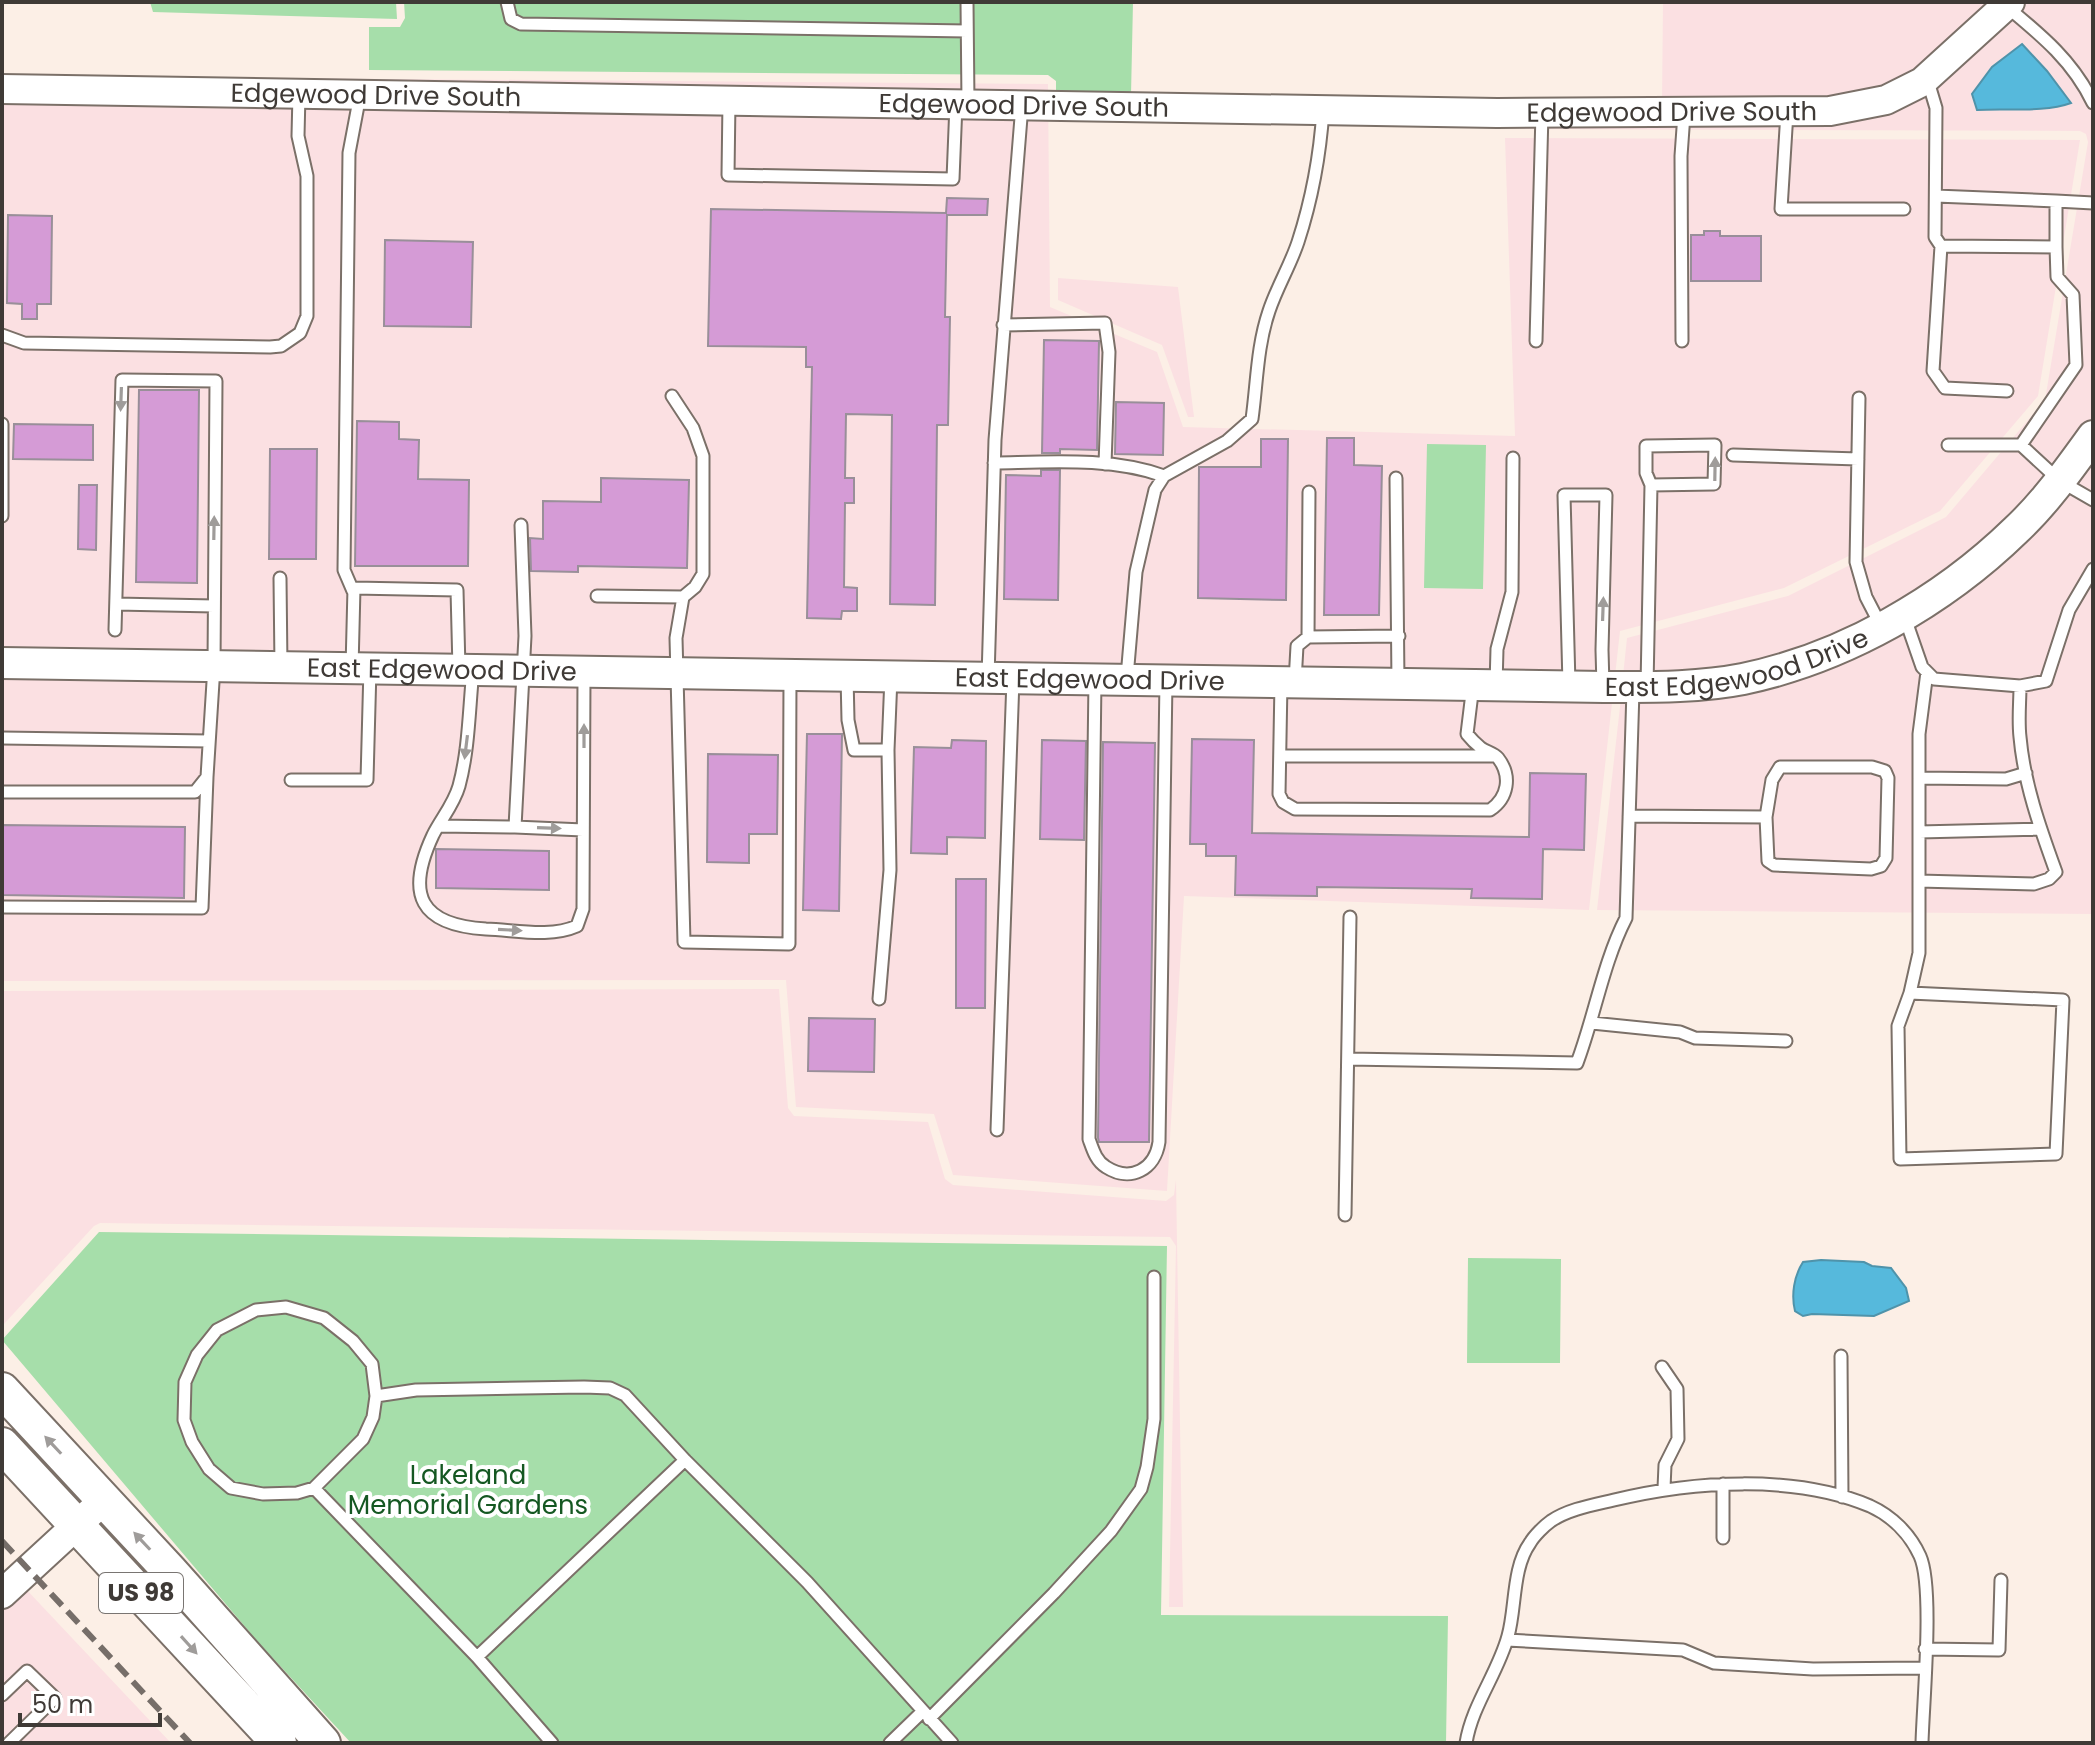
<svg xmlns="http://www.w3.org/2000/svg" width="2095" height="1745" viewBox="0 0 2095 1745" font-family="Poppins,sans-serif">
<rect width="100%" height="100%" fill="#fcefe6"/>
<path fill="#fbe0e2" d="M1663,2H1994L1917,73L1859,96L1662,103Z
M2024,2H2093V297L2090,311L2093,313V419L2053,474L1962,564L1847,632L1742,668L1623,676L1627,638L1788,596L1946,517L2045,400L2088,142L2086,134L2080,131L1520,129V123L1830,122L1989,35Z
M2,76L1048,84L1050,307L1157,352L1183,427L1515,436L1505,138L2080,140L2038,396L1940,511L1784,588L1620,631L1589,910L1184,896L1167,1191L953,1175L934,1114L796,1107L786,980L2,981Z
M1058,278L1178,287L1194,417H1188L1162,345L1058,300Z
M2093,453V914L1597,910L1621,698L1854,652Z
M779,989L788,1108L794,1116L928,1122L945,1179L953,1185L1166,1201L1174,1195L1176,1180L1183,1607H1169L1176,1246L1170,1237L100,1223L94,1226L4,1324L2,1321V991Z
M24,1587L171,1743H2V1608Z"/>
<path fill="#a6deaa" d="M150,2H396L397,19L153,12Z
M404,2H1133L1131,95L1056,94V81L1048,75L369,70V27H400L405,18Z
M1427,444L1486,445L1483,589L1424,588Z
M99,1232L1167,1246L1161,1615L1448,1616L1446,1743H351L258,1642L2,1340Z
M1468,1258L1561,1259L1560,1363H1467Z"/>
<path fill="#56b9dc" stroke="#4f93aa" stroke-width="2" d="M2022,44L2047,71L2071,103C2044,113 2007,108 1977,110L1972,94L1992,67Z
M1821,1260L1864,1262L1872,1266L1891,1268L1906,1288L1909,1301L1874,1316L1812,1314L1803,1316L1795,1311C1791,1295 1794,1276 1803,1262Z"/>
<path fill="#d59bd6" stroke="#998f99" stroke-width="2" d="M947,198L988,199L987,215H947L945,317H950L948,425H937L935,605L890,604L892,415L846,414L845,478H854V503H845L844,587L857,588V611H842L841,619L807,618L812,367H806V347L708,346L711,209L946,213Z
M8,215L52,216L51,304H37V319H22V304L7,303Z
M1704,231H1720V236H1761V281H1691V235H1704Z
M385,240L473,242L471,327L384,326Z
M1044,340L1099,341L1097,450L1060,449V453H1042Z
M139,390H199L197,583L136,582Z
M1116,402L1164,403L1163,455L1115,454Z
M357,421L399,422V439L419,440L418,479L469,480L468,566H355Z
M14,424L93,425V460L13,459Z
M1327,438H1354V465L1382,466L1379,615H1324Z
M1261,439H1288L1286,600L1198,598L1199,467H1261Z
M270,449H317L316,559H269Z
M1041,470H1060L1058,600L1004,599L1006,475L1041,476Z
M601,478L689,480L687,568L578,566V572L531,571L530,538L543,539V501L601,502Z
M79,485H97L96,550L78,549Z
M807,734H842L839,911L803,910Z
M1192,739L1254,740L1252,833L1529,837L1530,773L1586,774L1584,850L1543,849L1542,899L1471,898L1472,889L1317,887V896L1235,895L1236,856H1206V844H1190Z
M952,740L986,741L985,838L947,837V854L911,853L914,747L951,748Z
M1042,740L1086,741L1084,840L1040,839Z
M1103,742L1155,743L1149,1142H1099L1098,1138Z
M708,754L778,755L777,834H749V863L707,862Z
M2,825L185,827L184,898L2,895Z
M436,849L549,851V890L436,888Z
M956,879H986L985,1008H956Z
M809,1018L875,1019L874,1072L808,1071Z"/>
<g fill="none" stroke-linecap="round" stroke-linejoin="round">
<defs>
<path id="service" d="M507,2L511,19L521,24L967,31
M967,2L968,103
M2006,6C2041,35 2073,61 2093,103
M1927,78L1936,108L1935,237L1941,246L2056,247V201L1936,196
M729,101L728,175L953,179L956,104
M1787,112L1781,209H1904
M2056,201L2093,203
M1941,246L1933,371L1945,388L2007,391
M1003,325L1105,323L1109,352L1105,464
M2,335L24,343L270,347L281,346L300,333L307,316V176L298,136L299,94
M1536,341L1542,113
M1682,341L1681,156L1684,114
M672,396L693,428L703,456V574L695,587L683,597
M1859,398L1856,562L1866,597L1881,626
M2,424V516
M1948,445H2021L2076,365L2073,295L2057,277L2056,247
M2021,445L2060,481L2093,500
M1733,455L1858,459
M994,463C1050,462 1111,457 1164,476
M1396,478L1398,683
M521,525L525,636L515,827L583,830
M280,578L281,667
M353,591L344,570L349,153L360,95
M597,596L683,597L676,638L684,942L789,944L790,677
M116,604L214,606
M1905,618L1922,667L1934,679L2020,686L2046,681L2069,610L2093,569
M1308,637L1309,492
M352,668L354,588L457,590L459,669
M473,670C469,709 469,749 459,786C454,804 441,819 433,835C405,895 420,925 486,929C516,930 550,938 577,926L583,909L584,675
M847,676L848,720L854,750H888L891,677
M1127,677L1136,572L1155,490L1164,476L1227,441L1252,419C1257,383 1257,346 1269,311C1277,287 1290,266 1298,242C1312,199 1320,156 1323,110
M988,678L995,440L1022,105
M1095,680L1089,1139C1093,1150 1096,1161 1106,1167C1131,1183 1155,1169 1159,1142L1166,681
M1295,682L1297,646L1308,637L1399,636
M1281,683L1279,794L1283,802L1295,809L1490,810C1508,798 1512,776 1498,758C1494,753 1487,752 1481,748C1476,744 1471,739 1467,734L1473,685
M1569,684L1564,495H1606L1602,650L1603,686
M1496,685L1497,649L1512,592L1513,458
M1647,686L1651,485L1646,473V446L1715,445L1714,484L1651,485
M2,738L209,741
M1281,756H1492
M1919,778L2006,779L2026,773
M291,780H367L370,668
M2,792H195L207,777L214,666L216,381L122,380L115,630
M1629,816L1766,817L1768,861L1774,865L1871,869L1881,866L1886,858L1888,778L1885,771L1872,767H1780L1772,780L1766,817
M438,826L515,827
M1919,832L2040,829
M1919,881L2034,884L2049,879L2056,872C2040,828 2024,783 2020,737C2018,720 2020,702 2020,686
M2,907L202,908L207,777
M1910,993L2063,1000L2056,1154L1900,1159L1898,1026Z
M1910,993L1919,953V734L1927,672
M879,999L890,870L888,750
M1592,1023L1680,1032L1695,1038L1786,1041
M1348,1059L1577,1063C1595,1015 1603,963 1626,918L1633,690
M997,1130L1013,679
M1345,1215L1350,917
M286,1307L324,1318L353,1341L372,1364L376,1396L373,1417L363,1439L314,1488L297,1493L263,1494L231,1488L209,1469L192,1442L184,1420L185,1382L197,1355L217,1330L256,1310Z
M1841,1356L1842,1497
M1662,1367L1677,1389L1678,1439L1665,1465L1664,1488
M376,1396L416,1390L584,1387L610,1388L625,1395L685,1460L807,1582L952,1743
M1723,1484V1538
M314,1488L477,1657L552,1743
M1507,1640L1683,1650L1714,1663L1813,1669L1924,1668
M1925,1649L1999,1650L2001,1580
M477,1657L685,1460
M2,1695L27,1671L55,1698L9,1743
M929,1719L1054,1593L1111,1531L1141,1489L1147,1467L1154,1419V1277
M890,1743L922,1712
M1466,1743C1472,1705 1498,1673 1508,1636C1516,1608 1512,1568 1530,1543C1534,1536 1544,1526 1551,1521C1569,1509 1593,1505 1614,1500C1692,1481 1794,1474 1870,1506C1892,1516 1910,1534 1920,1556C1934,1587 1923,1703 1922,1743"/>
<g id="tertiary">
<path id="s1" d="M2,89L1497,113L1830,111L1886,100L1922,82L2010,2"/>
<path d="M2,1594L104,1500"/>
</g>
<g id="secondary">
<path id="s2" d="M2,663L1604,687C1649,687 1697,688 1743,679C1844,658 1943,601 2016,530C2046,502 2069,469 2093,436"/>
</g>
<path id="primary" d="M2,1390L170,1571L323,1743
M2,1445L279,1743"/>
</defs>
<use href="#service" stroke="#7b7068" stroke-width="15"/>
<use href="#tertiary" stroke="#7b7068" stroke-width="32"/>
<use href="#secondary" stroke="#7b7068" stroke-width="34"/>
<use href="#primary" stroke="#7b7068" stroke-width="38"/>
<use href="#service" stroke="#fff" stroke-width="11"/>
<use href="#tertiary" stroke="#fff" stroke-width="28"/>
<use href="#secondary" stroke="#fff" stroke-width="30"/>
<use href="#primary" stroke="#fff" stroke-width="34"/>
<path stroke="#766e69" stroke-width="6" stroke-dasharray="16 8" stroke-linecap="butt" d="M2,1541L190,1743"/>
</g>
<defs><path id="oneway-solid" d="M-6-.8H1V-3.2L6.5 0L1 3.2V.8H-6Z" transform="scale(2)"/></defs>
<g fill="#9f9c9a">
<use href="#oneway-solid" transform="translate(121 399) rotate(92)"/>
<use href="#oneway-solid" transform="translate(1715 469) rotate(-89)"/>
<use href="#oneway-solid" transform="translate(214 528) rotate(-89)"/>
<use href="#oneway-solid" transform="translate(1603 609) rotate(-88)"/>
<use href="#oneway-solid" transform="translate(584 736) rotate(-90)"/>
<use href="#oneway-solid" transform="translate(466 747) rotate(97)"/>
<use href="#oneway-solid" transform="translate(549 828) rotate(2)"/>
<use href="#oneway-solid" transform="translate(510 930) rotate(3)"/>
<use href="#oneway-solid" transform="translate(53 1445) rotate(-133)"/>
<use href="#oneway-solid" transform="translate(142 1541) rotate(-133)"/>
<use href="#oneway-solid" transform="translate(189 1645) rotate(48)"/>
</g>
<g text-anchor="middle" stroke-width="8" stroke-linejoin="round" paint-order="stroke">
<rect fill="#fff" stroke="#797572" stroke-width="2" x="99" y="1573" width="84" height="40" rx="6"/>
<g font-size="24" font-weight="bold" fill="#3f3a36">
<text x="141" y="1601">US 98</text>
</g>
<g font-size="26" fill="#3f3a36" stroke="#fff">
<text dy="9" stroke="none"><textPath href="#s1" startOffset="374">Edgewood Drive South</textPath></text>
<text dy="9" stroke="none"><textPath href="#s1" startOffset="1022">Edgewood Drive South</textPath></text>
<text dy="9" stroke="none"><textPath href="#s1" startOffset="1670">Edgewood Drive South</textPath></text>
<text dy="9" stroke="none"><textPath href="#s2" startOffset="1738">East Edgewood Drive</textPath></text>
<text dy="9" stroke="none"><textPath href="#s2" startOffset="440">East Edgewood Drive</textPath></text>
<text dy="9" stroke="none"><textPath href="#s2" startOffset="1088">East Edgewood Drive</textPath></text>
</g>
<g font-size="26" fill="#155822" stroke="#fff">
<text x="468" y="1484">Lakeland<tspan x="468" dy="30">Memorial Gardens</tspan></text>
</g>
</g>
<rect width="2095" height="1745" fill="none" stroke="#3f3a36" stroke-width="8"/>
<path d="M20 1713v12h140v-12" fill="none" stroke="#3f3a36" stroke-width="4"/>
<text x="32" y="1713" font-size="24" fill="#3f3a36" stroke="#ffffff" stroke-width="6" paint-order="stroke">50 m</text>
</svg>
